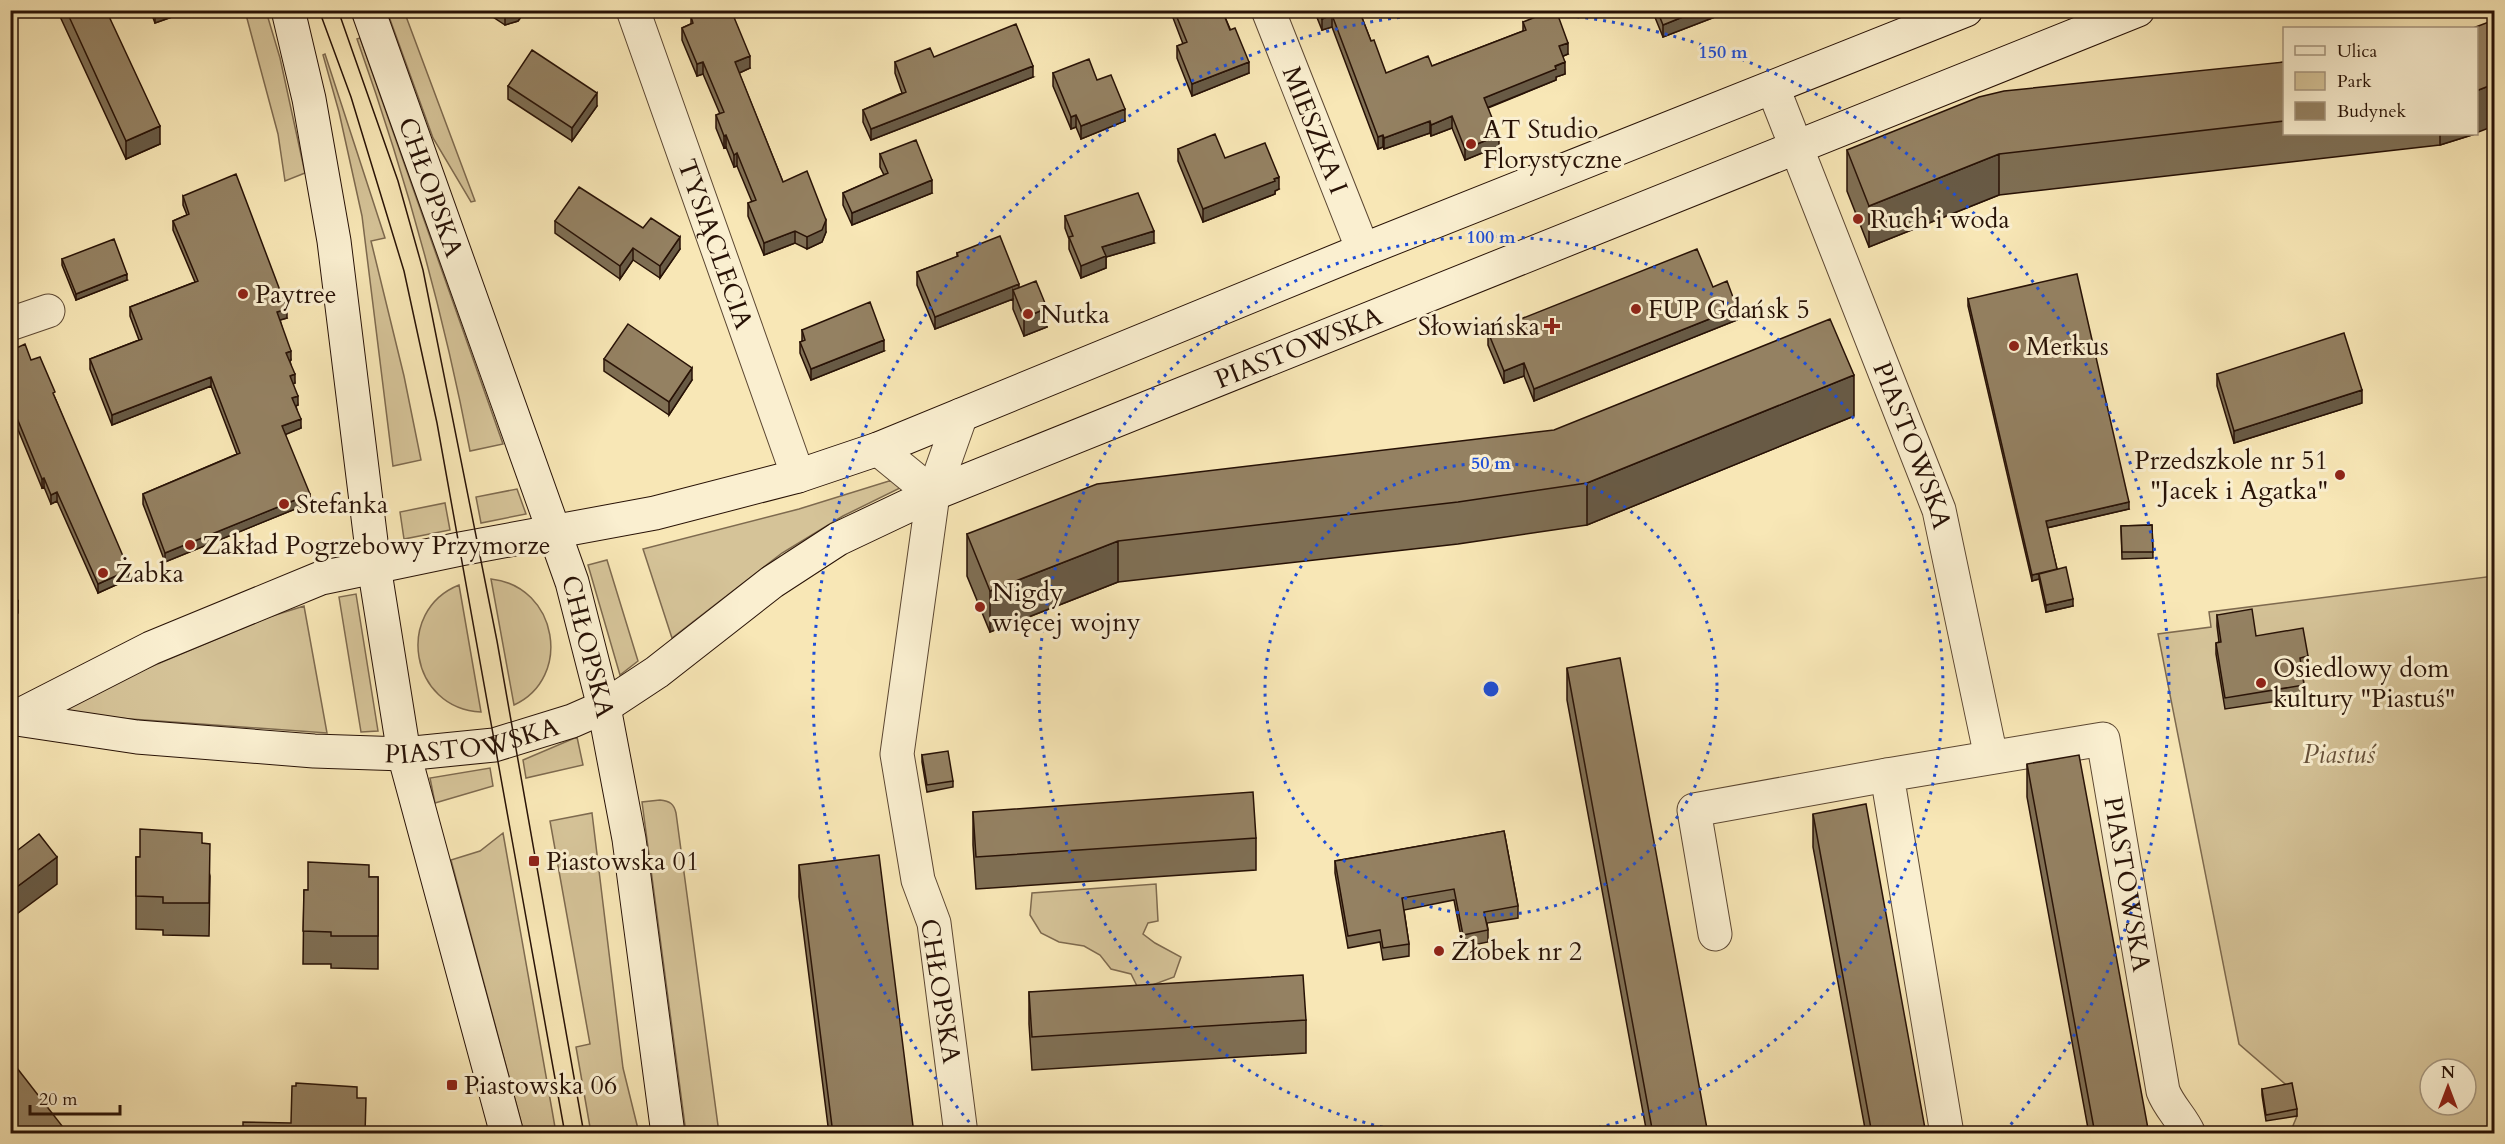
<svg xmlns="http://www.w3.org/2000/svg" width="2505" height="1144" viewBox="0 0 2505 1144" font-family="Cardo,serif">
<rect width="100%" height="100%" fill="#f8e7b6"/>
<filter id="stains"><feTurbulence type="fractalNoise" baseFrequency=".00333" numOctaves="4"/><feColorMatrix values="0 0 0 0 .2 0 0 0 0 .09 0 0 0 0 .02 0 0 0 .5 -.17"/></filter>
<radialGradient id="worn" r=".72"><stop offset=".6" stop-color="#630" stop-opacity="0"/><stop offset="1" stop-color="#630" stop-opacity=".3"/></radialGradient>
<path fill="#d5c398" stroke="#7e6a4f" stroke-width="1.5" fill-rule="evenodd" d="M245,11H266L280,58L305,173L285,181L278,134Z
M387,11H404L475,201L471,202L433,138Z
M360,38L503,444L470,451C443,310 405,174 357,39Z
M325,54L385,238L371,241L404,376L421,460L393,466L362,216L339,112L323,55Z
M889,481L898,482L902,487L843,516L782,553L672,638L643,549L799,509Z
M517,489L526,514L481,523L476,497Z
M445,503L450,530L404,539L400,512Z
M607,560L638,661L620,675L588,565Z
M2494,576V1133H2290L2297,1116L2292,1090L2239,1044L2158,634L2211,627L2209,612ZM2430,1069H2466V1105H2430Z
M491,579C558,586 573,678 514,705Z
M459,585L481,712C410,709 394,611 459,585Z
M356,594L378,731L361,732L339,597Z
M304,606L327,733L61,714L60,705L269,617Z
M577,737L583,765L526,778L523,760Z
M490,768L493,786L435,803L430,778Z
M660,800C670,801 674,804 676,813L719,1133H686L642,802Z
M592,813L623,1068L639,1133H591L576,1047L590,1044L550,821Z
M503,833L552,1110L556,1133H524L451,860L480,851Z
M1156,884L1158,921L1148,923L1143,934L1155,943L1181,957L1174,977L1139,990L1131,974L1111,969L1100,955L1084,946L1059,942L1041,933L1030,915L1032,893Z"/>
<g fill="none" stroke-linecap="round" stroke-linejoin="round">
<defs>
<g id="street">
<path id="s1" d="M633,10L798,476"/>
<path id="s2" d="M1268,10L1363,250"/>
<path id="s3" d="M1773,88L1939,510L1991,757"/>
<path d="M10,324L48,311"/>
<path d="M878,449L933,494"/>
<path d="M1715,934L1694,810L1887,775"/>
<path d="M961,1134L934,923L918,880L897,754L933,494L961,415"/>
<path id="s4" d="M1947,1134L1887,775L2103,739L2163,1091C2169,1107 2182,1118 2189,1134"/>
</g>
<g id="secondary">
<path d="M288,10L309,99L334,241L374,566L404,754L507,1134"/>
<path id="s5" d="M368,10L572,582L604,707L629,839L668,1134"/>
<path d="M16,717L151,648L321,578L460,549L655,513L798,476L878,449L1363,250L1966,10"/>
<path id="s6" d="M10,718L137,737L314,751L404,754L494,745L572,721L604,707L657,672L772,582L838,539L933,494L2138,10"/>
</g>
</defs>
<use href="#street" stroke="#5c4732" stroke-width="35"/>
<use href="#secondary" stroke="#281206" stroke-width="35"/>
<use href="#street" stroke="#faefd0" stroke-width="33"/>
<use href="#secondary" stroke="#faefd0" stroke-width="33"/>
<path stroke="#281206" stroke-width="1.5" d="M319,10L351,97L404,271L437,423L565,1134
M338,10L398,181L423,270L497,641L584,1134"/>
</g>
<path fill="#7f6f54" stroke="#281206" stroke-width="1.5" d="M57,10H106L160,144L126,159Z
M150,10H189V11L155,23Z
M487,10H526L518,21L505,25L487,13Z
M1170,10H1222L1249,73L1192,96L1177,58V46L1183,44Z
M1314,10H1359L1371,41L1386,73L1432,66L1523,31V22L1568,54L1563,56L1565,74L1556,77V80L1488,108L1499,146L1465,160L1452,128L1431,136L1430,133L1384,149L1383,147L1378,149L1332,27L1322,30Z
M1652,10H1728V12L1663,37Z
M691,17L750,68L739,73L783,182L826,232L822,242L807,249L795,243L764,255L748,216V203L752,202L737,166L734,167L726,147L724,148L716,128V115L720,114L703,74L697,76L682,40V28L691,24Z
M934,57L1033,77L871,140L863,122V110L902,93L895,73V62Z
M2284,62V134H2475L2440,145L1999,195L1869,247L1847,191V150Z
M1053,73L1097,80L1125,121L1081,139L1076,127L1071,129L1053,86Z
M508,86L597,106L572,141L508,99Z
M1178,149L1225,158L1279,189L1275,191V194L1203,222L1178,161Z
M880,154L932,193L852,225L843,205V193L884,175L880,167Z
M183,196L287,318L280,320L291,360L290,361L295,383L293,384L298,405L296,406L301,428L285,434L310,503L165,562L143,504V494L237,454L211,386L112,425L90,369V359L139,340L130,316V307L195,282L173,230V221L187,215L183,205Z
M1065,216L1154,243L1106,257V268L1081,278L1069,249V239L1065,228Z
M555,221L643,228L680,249L660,278L633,260L620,279L555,233Z
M957,253L1019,288L1047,327L1024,336L1013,309V299L935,329L917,285V272L957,257Z
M62,259L127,280L76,300L62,265Z
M1713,287L1737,320L1534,401L1524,376L1504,383L1488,345V332Z
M1968,299L2129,509L2047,528L2057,569L2073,606L2046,612L2039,579L2032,581L1968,306Z
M802,330L884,351L811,380L800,353V342H802Z
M10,351L31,360L55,398L129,579L98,593L57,501L51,504L44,487L42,488L10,410Z
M604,359L692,380L669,415L604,371Z
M2217,374L2362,403L2234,443L2217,386Z
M1854,416L1587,525L1458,544L1118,582L990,632L967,576V534Z
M2152,525L2153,558L2122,559L2121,526Z
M2217,615L2256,636L2308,656V668L2302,669L2304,685V697L2225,709L2216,654V643L2219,642L2217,626Z
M1567,668L1708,1134H1647L1567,700Z
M922,755L953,781V787L927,792L922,762Z
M2027,764L2149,1134H2089L2027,797Z
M973,812L1256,838V870L976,889L973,845Z
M1813,814L1926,1134H1866L1813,847Z
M1504,831L1518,906V918L1487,923L1488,930V942L1463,947L1454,900L1404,910L1409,944V956L1383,960L1380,942L1348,948L1335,873V861Z
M202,843L210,876L209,936L163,935V930L136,929V857H140Z
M799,865L914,1134H829L799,897Z
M369,877H378V969L331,968V964H303L304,890H308Z
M1029,992L1306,1020V1053L1032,1070L1029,1024Z
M2262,1089L2297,1109V1116L2266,1121L2262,1095Z"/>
<path fill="#685a45" stroke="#281206" stroke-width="1.5" d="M155,10H189V11L155,23Z
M511,10H526L518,21L505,25V12Z
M756,10H771L756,17Z
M1700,10H1728V12L1663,37V25Z
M1332,15V27L1322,30V19Z
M1568,43V54L1559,58V46Z
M750,56V68L735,75V62Z
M703,62V74L697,76V64Z
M1249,62V73L1192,96V84Z
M1565,62V74L1556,77V80L1484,109V98Z
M1033,66V77L871,140V129Z
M2494,84V126L2476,133V91Z
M597,93V106L572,141V128Z
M1125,109V121L1081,139V126Z
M1076,115V127L1071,129V117Z
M1452,116V128L1431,136V125Z
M1430,121V133L1384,149V138Z
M160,126V144L126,159V141Z
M2440,134H2475L2440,145Z
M726,135V147L724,148V136Z
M1383,135V147L1378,149V137Z
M1499,135V146L1465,160V149Z
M737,153V166L734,167V155Z
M1999,154V195L1869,247V206Z
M1279,177V189L1275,191V194L1203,222V209Z
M932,180V193L852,225V213Z
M826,220V232L822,242L807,249V237Z
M795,231V243L764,255V243Z
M1154,231V243L1106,257V268L1081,278V266L1102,247Z
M680,237V249L660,278V266Z
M633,248V260L620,279V266Z
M127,274V280L76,300V294Z
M1019,284V297L1013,290V299L935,329V317Z
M1047,308V327L1024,336V318Z
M1737,308V320L1534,401V389Z
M287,309V318L277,321V312Z
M884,340V351L811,380V369Z
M291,351V360L286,362V353Z
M1524,363V376L1504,383V371Z
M692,368V380L669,415V402Z
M295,374V383L290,385V376Z
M1854,375V416L1587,525V483Z
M211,377V386L112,425V415Z
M2362,390V403L2234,443V431Z
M298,396V405L292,407V398Z
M301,419V428L282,436V426Z
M44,478V487L42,488V479Z
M57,492V501L51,504V495Z
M310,494V503L165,562V553Z
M2129,502V509L2046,528V521Z
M1118,541V582L990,632V591Z
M2057,569L2039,574V579L2032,581V575Z
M129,570V579L98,593V584Z
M14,574V586L10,587V575Z
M2073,599V606L2046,612V605Z
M18,601V613L10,616V605Z
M57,857V884L10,919V892Z"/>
<path fill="#948162" stroke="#281206" stroke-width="1.5" d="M66,10H106L160,126L126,141Z
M707,10H731L750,56L735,62L783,182L807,171L826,220L822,230L807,237L795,231L764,243L748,203L756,200L737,153L734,155L726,135L724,136L716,115L724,112L703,62L697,64L682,28L693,23L691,17Z
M1174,10H1222L1230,30L1235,28L1249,62L1192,84L1177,46L1187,42Z
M1319,10H1359L1371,41L1374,40L1386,73L1428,56L1432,66L1526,30L1523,22L1553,10H1556L1568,43L1559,46L1565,62L1555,66L1556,69L1484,98L1499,135L1465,149L1452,116L1431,125L1430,121L1384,138L1383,135L1378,137L1332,15L1322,19Z
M1657,10H1700L1663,25Z
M2494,20V84L2476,91V28H2473Z
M1016,24L1033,66L871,129L863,110L906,92L895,62L930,48L934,57Z
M532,50L597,93L572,128L508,86Z
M1089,59L1097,80L1111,75L1125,109L1081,126L1076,115L1071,117L1053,73Z
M2284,62V121L1999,154L1869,206L1847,150L1979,97L2004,91Z
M1215,134L1225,158L1265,143L1279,177L1274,179L1275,181L1203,209L1178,149Z
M916,140L932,180L852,213L843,193L888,173L880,154Z
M236,174L287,309L277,312L291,351L286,353L295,374L290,376L298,396L292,398L301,419L282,426L310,494L165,553L143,494L240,453L211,377L112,415L90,359L142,339L130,307L198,281L173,221L189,214L183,196Z
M579,187L643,228L651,218L680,237L660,266L633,248L620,266L555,221Z
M1138,193L1154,231L1102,247L1106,256L1081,266L1069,237L1073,236L1065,216Z
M1000,236L1019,284L935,317L917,272L958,256L957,253Z
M114,239L127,274L76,294L62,259Z
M1697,249L1713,287L1727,281L1737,308L1534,389L1524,363L1504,371L1488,332Z
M2077,274L2129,502L2046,521L2057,569L2032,575L1968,299Z
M1036,281L1047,308L1024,318L1013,290Z
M870,302L884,340L811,369L800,342L805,340L802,330Z
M1830,319L1854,375L1587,483L1458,502L1118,541L990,591L967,534L1097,484L1554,430Z
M628,324L692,368L669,402L604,359Z
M2344,333L2362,390L2234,431L2217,374Z
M25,344L31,360L40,357L55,392L53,393L129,570L98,584L57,492L51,495L44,478L42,479L10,401V351Z
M2152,525L2153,552H2122L2121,526Z
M10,566L14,574L10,575Z
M2066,567L2073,599L2046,605L2039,574Z
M10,583L18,601L10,605Z
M2252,609L2256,636L2303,628L2308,656L2300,658L2304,685L2225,698L2216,643L2221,642L2217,615Z
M1620,658L1708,1134H1653L1567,668Z
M948,751L953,781L927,785L922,755Z
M2079,755L2149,1134H2095L2027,764Z
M1253,792L1256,838L976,857L973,812Z
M1866,804L1926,1134H1872L1813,814Z
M140,829L202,833V843L210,844L209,903H163V897L136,896V857H140Z
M1504,831L1518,906L1484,912L1488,930L1463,935L1454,889L1402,898L1409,944L1383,948L1380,930L1348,936L1335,861Z
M39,834L57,857L10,892V856Z
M879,855L914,1134H833L799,865Z
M308,862L369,865V877H378V936H331V932L303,931L304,890H308Z
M1303,975L1306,1020L1032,1037L1029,992Z
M10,1059L66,1131L62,1134H10Z
M296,1083L357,1087V1098H366L365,1134H243V1122L291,1123L292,1086H296Z
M2292,1083L2297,1109L2266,1115L2262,1089Z"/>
<g fill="none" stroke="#1d4ed8" stroke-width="3" stroke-dasharray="3 6">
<circle cx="1491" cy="689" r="226"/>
<path d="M1409 1133A452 452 0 1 1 1573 1133"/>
<path d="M975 1129A678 678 0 1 1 2007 1129"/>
</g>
<g fill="#8f2418" stroke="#faefd0" stroke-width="2">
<circle cx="1471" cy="144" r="6"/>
<circle cx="1858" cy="219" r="6"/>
<circle cx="243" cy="294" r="6"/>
<circle cx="1636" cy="309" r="6"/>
<circle cx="1028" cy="314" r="6"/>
<path d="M1549 317h6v6h6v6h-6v6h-6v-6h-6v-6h6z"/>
<circle cx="2014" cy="346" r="6"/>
<circle cx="2340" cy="475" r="6"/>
<circle cx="284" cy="504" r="6"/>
<circle cx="190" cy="545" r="6"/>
<circle cx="103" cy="573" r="6"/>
<circle cx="980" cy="607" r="6"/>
<circle cx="2261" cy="683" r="6"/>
<rect x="528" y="855" width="12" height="12" rx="3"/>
<circle cx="1439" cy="951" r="6"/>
<rect x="446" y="1079" width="12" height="12" rx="3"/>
</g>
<g text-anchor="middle" stroke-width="6" stroke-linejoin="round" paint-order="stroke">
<g font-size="26" fill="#281206" stroke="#faefd0" text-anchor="start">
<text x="1483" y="138">AT Studio<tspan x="1483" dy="30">Florystyczne</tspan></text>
<text x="1870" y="228">Ruch i woda</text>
<text x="255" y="303">Paytree</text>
<text x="1648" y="318">FUP Gdańsk 5</text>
<text x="1040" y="323">Nutka</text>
<text x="1540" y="335" text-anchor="end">Słowiańska</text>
<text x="2026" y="355">Merkus</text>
<text x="2328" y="469" text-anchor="end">Przedszkole nr 51<tspan x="2328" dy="30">"Jacek i Agatka"</tspan></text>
<text x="296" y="513">Stefanka</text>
<text x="202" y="554">Zakład Pogrzebowy Przymorze</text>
<text x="115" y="582">Żabka</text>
<text x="992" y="601">Nigdy<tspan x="992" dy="30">więcej wojny</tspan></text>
<text x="2273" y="677">Osiedlowy dom<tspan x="2273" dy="30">kultury "Piastuś"</tspan></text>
<text x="546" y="870">Piastowska 01</text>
<text x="1451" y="960">Żłobek nr 2</text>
<text x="464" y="1094">Piastowska 06</text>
</g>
<g font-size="26" fill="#281206" stroke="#faefd0">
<text dy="9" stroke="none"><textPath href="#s2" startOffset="129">MIESZKA I</textPath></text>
<text dy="9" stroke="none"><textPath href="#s5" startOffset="188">CHŁOPSKA</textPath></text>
<text dy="9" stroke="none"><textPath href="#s1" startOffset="248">TYSIĄCLECIA</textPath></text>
<text dy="9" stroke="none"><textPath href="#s6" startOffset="1390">PIASTOWSKA</textPath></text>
<text dy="9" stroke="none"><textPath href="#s3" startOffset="384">PIASTOWSKA</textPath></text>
<text dy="9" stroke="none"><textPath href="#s5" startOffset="674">CHŁOPSKA</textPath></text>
<text dy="9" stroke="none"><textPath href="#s6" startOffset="465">PIASTOWSKA</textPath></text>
<text dy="9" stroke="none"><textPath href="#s4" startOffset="730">PIASTOWSKA</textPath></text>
<text transform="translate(941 991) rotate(81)" y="9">CHŁOPSKA</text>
</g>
<g font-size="26" font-style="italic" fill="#655039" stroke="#faefd0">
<text x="2339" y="763">Piastuś</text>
</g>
</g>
<circle cx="1491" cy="689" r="9" fill="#1d4ed8" stroke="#faefd0" stroke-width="3"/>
<g font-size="18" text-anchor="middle" font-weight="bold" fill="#1d4ed8" stroke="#faefd0" stroke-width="6" stroke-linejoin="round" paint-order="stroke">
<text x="1723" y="58">150 m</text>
<text x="1491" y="243">100 m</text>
<text x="1491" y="469">50 m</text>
</g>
<rect width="2505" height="1144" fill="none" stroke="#f8e7b6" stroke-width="36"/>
<rect x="12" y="12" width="2481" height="1120" fill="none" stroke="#281206" stroke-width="3"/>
<rect x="18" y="18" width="2469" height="1108" fill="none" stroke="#281206" stroke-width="1.5"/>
<rect x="2283" y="27" width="195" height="108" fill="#faefd0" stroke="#a6977f" stroke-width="1.5"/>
<rect x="2295" y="46" width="30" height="9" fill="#faefd0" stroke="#a6977f" stroke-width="1.5"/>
<text x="2337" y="57" font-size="18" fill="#281206">Ulica</text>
<rect x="2295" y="72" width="30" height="18" fill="#d5c398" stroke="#a6977f" stroke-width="1.5"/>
<text x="2337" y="87" font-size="18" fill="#281206">Park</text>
<rect x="2295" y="102" width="30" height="18" fill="#948162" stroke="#a6977f" stroke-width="1.5"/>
<text x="2337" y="117" font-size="18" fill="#281206">Budynek</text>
<g transform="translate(2448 1087)"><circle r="28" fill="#faefd0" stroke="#a6977f" stroke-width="1.5"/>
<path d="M0-4.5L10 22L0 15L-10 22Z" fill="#8f2418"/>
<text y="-9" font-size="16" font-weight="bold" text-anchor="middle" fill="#281206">N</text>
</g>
<path d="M30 1105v9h90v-9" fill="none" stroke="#281206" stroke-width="3"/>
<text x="39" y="1105" font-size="18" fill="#281206" stroke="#faefd0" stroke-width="4.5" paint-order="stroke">20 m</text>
<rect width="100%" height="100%" filter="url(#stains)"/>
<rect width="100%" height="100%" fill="url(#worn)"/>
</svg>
